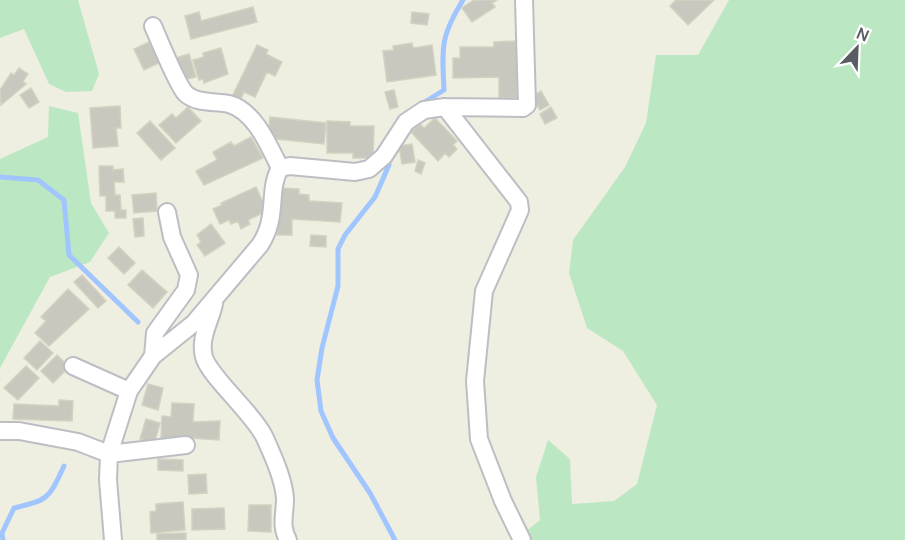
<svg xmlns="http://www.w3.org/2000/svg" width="905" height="540" viewBox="0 0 905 540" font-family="Manrope,sans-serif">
<rect width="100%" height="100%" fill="#eeeee1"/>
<path fill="#bbe8c3" d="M0,0H78L99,74L92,91L66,92L49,84L24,29L0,38Z
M729,0H905V540H530L525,532L540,520L536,477L548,440L570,459L572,504L614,501L637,484L657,405L623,351L587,328L569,273L573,240L625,167L646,123L656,55H698Z
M49,106L78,113L91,203L109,233L90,262L50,277L0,368V159L48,137Z"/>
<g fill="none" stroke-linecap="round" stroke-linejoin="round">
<path stroke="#a1c5ff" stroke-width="5" d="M412,110L444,90C442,48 440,37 463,0
M389,165L375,197L345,235L338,249V286L322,348L317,380L321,411L333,438L370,493L395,540
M0,177L38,180L64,200L69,255L138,322
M3,540L2,533L14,508C49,500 49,498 64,466"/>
</g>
<path fill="#c9c8be" stroke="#d3d1bf" stroke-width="1.5" d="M474,0H497L492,3L495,7L472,22L462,8Z
M676,0H714L688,25L670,6Z
M253,7L257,22L191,39L185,16L199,12L201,21Z
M412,12L429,14L427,25L411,23Z
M517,41V98H499V77L453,78V58H460V47H494V42Z
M149,42L159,63L144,70L134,49Z
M412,43L413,48L432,45L436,75L387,82L383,51L394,50L393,46Z
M257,45L268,50L266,54L282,62L275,76L267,72L255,97L244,92L240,101L232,97Z
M221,48L228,74L204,83L203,79L199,80L193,60L204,57L203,53Z
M189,54L196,77L183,80L176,58Z
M19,68L28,74L23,81L26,84L1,105L0,90L11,73L14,75Z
M31,88L39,102L29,108L20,95Z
M394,90L398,107L390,109L385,92Z
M541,91L549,105L540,110L532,96Z
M120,106L121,128H116L118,146L93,148L90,108Z
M188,107L201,121L176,143L159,125L172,114L176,118Z
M551,107L557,118L545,124L540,114Z
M270,117L326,123L324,144L268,138Z
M435,118L457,141L453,145L457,149L449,157L445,153L438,161L411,132L420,124L424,128Z
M150,121L175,148L161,160L137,133Z
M327,121L350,122V126H374L373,158H353V153H327Z
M251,137L263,158L204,185L196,171L217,160L213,152L231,142L234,146Z
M412,144L415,162L402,164L399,146Z
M418,160L425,163L421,174L415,171Z
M99,166H113V170L123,169L124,182H114L115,195H120L121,210H126V218H115V211H106V196H100Z
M256,187L267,211L248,220L250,224L241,229L238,221L231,224L229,220L220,224L213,209L222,205L221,203Z
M280,188L299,189V194L309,195V201L342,203L340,222L292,219V235H277Z
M156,193L157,211L134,213L132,195Z
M143,218L144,236L135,237L133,219Z
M211,224L225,243L205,256L197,245L201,242L197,235Z
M311,235L326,236V247L310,246Z
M119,247L135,263L124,274L108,258Z
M142,270L167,292L153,308L128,285Z
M82,275L106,301L98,308L74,282Z
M68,289L89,309L49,346L35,333L46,321L41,317Z
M40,341L53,353L37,370L24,358Z
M57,355L69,367L53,383L41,371Z
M26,366L39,378L18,400L4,388Z
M148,384L163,388L158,410L142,405Z
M59,400L73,401L72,421L13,419L14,404L59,406Z
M172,403L194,404L193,422L220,421L219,440L175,437V440L161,439L162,416L171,417Z
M146,419L160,423L154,444L140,439Z
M158,459L183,460V471L158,470Z
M206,474L207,493L189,494L188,475Z
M183,502L185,530L151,533L150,512L156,511V504Z
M249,505H271V532L248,531Z
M224,508L225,529L192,530V509Z
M186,533V540H157V534Z"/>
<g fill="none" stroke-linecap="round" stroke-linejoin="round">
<defs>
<path id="minor" d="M153,26C159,40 177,84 185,93C196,104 215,101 229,104C255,111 269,146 280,168
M445,107L519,202L520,210L513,226L484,291L475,381L479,439L503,501L522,540
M214,304C210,322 199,338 204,357C209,376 253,413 265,438C273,456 284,480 285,499C285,514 280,526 288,540
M153,356L155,333L186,290L189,275L172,237L167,212
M73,366L129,391
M0,431H19L78,442L109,454L186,445
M113,540L108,480L109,454L129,391L153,356L194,323L260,245C279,216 267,191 280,168L290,166L355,172L369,169L384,156L406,122L424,110L445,107L523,108L527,105L524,0"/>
</defs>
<use href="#minor" stroke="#bcbec4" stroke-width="20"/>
<use href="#minor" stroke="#fff" stroke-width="16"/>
</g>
<g transform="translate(857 48) rotate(23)" stroke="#ffffff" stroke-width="4.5" paint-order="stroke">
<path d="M0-4.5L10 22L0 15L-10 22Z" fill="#5a5c64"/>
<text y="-9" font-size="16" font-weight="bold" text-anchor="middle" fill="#5a5c64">N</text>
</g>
</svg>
